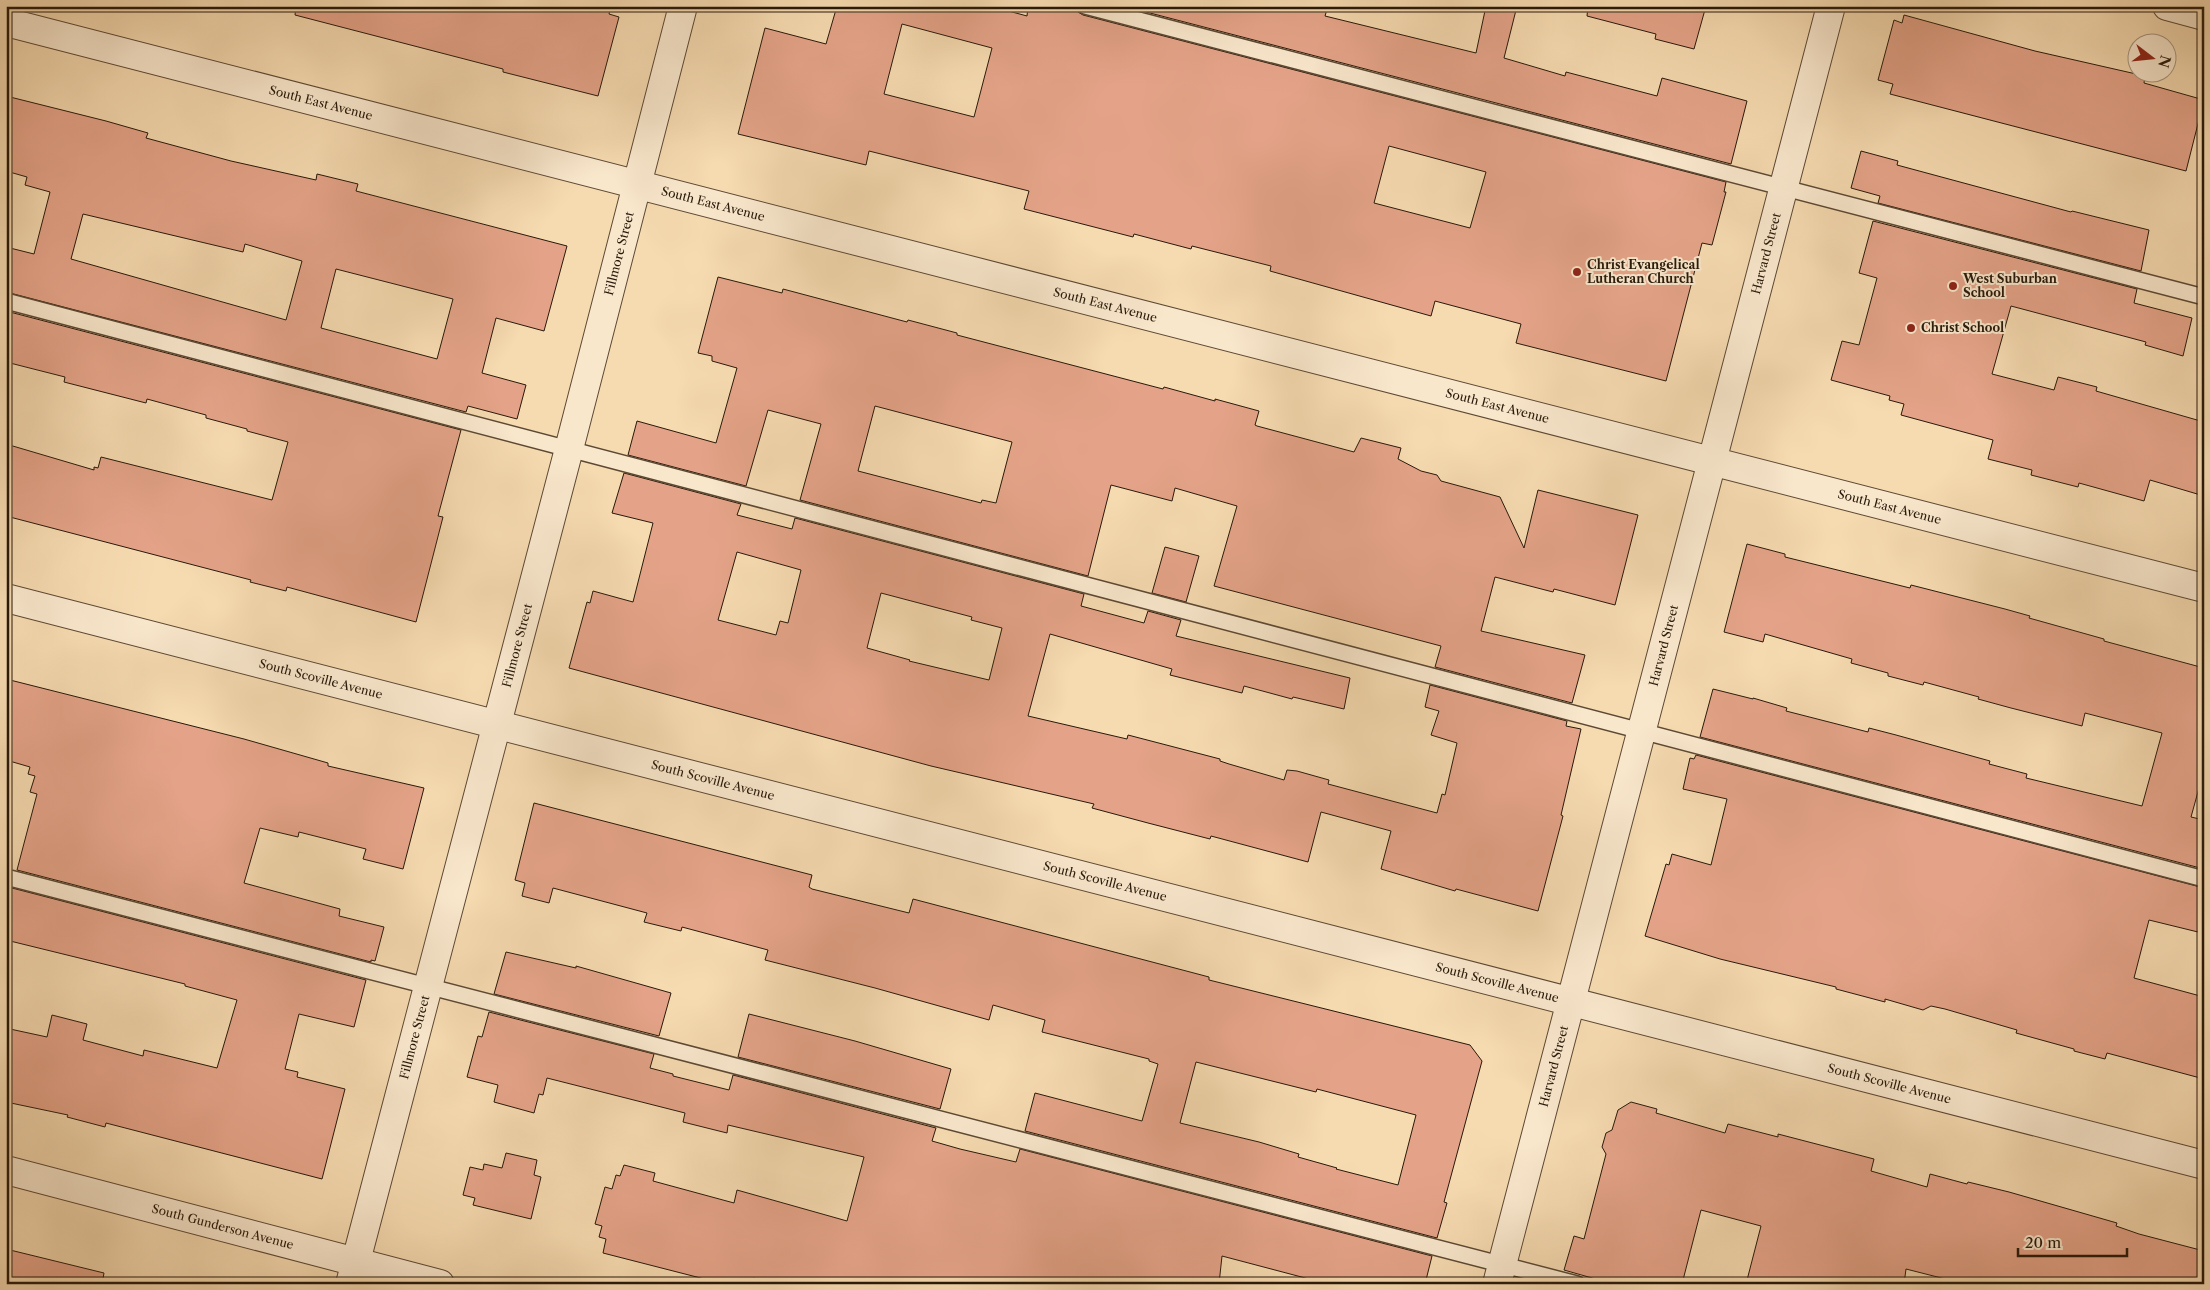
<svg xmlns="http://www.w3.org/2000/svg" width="2210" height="1290" viewBox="0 0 2210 1290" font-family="'Libre Caslon Text',serif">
<rect width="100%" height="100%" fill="#f6dab0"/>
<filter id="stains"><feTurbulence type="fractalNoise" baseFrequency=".004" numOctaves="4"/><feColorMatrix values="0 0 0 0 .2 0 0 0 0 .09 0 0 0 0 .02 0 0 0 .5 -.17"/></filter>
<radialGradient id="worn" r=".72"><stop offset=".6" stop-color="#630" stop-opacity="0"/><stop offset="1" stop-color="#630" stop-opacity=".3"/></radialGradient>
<path fill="#e4a388" stroke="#28190a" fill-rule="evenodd" d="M296,6H611L609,14L619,17L598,96L503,72V69L295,15Z
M837,6H990L1027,16L1028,6H1076L1078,12L1083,15L1726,182L1724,192H1726L1712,245L1702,243L1666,381L1516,343L1521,324L1435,301L1431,316L1270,271L1271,266L1192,246L1191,249L1134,234L1133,237L1024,209L1029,191L869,151L866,165L738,134L765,28L826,44ZM902,24L992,48L974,117L884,94ZM1389,146L1486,172L1470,228L1374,203Z
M1123,6H1328L1325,16L1476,53L1486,6H1517L1504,58L1565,76L1566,72L1657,96L1662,78L1747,101L1731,164Z
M1588,6H1706L1694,49L1655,39L1656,34L1587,16Z
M1904,15L2035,51L2145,76L2144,83L2204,100L2186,171L1890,94L1893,84L1878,80L1894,20L1902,23Z
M6,96L106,121L148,133L146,138L231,161L316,180L317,174L358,184L356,191L567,246L544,331L496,318L482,373L526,385L517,419L468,406L466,412L6,292V247L34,254L50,192L25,185L27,177L6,171ZM83,214L243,252L245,244L302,261L286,320L71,259ZM336,269L453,299L437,359L321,328Z
M1861,151L1898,161L1897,165L2071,212L2072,211L2149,230L2141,271L1878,203L1880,196L1851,188Z
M1873,221L2137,289L2134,303L2192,318L2183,356L2145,345L2146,342L2011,306L1992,374L2054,390L2058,377L2097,387L2096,391L2204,422V496L2150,480L2144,501L2079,483L2078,487L2031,475L2032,470L1988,459L1993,440L1901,415L1904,404L1889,400L1890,396L1831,380L1842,341L1859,345L1877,278L1859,273Z
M718,277L782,293L783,289L907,322L908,320L957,333V335L1163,389L1164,387L1215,401V399L1259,411L1255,425L1257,426L1354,452L1361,438L1401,448L1398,459L1421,471L1437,475L1441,481L1500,497L1524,548L1538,490L1638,515L1615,605L1554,589L1553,592L1495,577L1481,631L1585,655L1572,703L1435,667L1441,646L1214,586L1237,506L1175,488L1172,501L1111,485L1088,576L800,500L821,424L768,410L746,486L628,455L637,421L716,443L737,368L712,361V356L698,353ZM875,406L1012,442L996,503L982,500L981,503L858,471Z
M6,311L461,430L438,516L443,517L416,622L287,587L286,591L250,582L251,580L6,516V444L94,470V467L98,468L101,457L272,500L288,442L247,431V429L206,418V415L147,399L146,403L64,382L65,377L6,362Z
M624,473L741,504L737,515L792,529L795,518L1084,594L1081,606L1144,623L1148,611L1181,620L1176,636L1350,678L1344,709L1293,697L1292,699L1244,686L1242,693L1170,675L1172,669L1050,634L1028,716L1127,739L1128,735L1220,759V761L1229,764L1284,780L1287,770L1297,771L1329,780L1328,784L1437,813L1442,794L1445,795L1457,743L1431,735L1439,711L1425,707L1430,685L1567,721L1566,726L1581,729L1561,815L1563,816L1538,911L1456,889L1455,891L1381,869L1391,831L1321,812L1308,862L1211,836L1210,839L1148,823L1092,808L1094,804L931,766L569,668L587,602L590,603L593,591L633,602L653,523L612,513ZM737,552L801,570L788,623L780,621L776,635L718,620ZM881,593L972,617L971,620L1002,628L989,680L909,661L910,660L867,648Z
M1747,544L1785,554V557L1910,588L1911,585L2005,609L2030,616L2029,618L2104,639V641L2204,668V770L2191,817L2204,820V869L1700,737L1713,689L1753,699V698L1787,708L1786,711L1868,732L1869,728L1896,735L1990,761L1989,764L2027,774L2026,778L2142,806L2162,733L2085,713L2082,726L2011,708L1978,699L1979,697L1924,682L1923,685L1888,676V673L1851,663L1852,659L1765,634L1763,642L1724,632Z
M1165,547L1199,556L1186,602L1152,593Z
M6,679L244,739L328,763V766L424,788L403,869L363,859L366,849L299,832L298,837L260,828L244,883L340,909L339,916L384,927L375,961L371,960V962L17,870L37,794L30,792L35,776L28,774L30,767L6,760Z
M1696,755L2204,888V906L2198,932L2149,920L2134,978L2204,997V1079L2107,1053L2105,1059L2074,1051V1049L2016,1033L2017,1030L1945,1009L1931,1006L1923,1010L1885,999V1002L1836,989V987L1720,959L1645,936L1666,864L1669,865L1672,854L1711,865L1727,799L1683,789L1690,758L1694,759Z
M534,803L812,875L809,887L812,889L909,913L913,899L1209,977V980L1470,1045L1482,1061L1444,1202L1447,1203L1437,1238L1025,1131L1035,1093L1142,1121L1158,1064L1149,1061V1059L1042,1032L1045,1020L993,1005L989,1020L875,988L765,960L768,950L682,927L681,931L644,922L647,913L553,888L549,903L522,896L525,883L515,880ZM1196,1062L1316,1092L1317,1089L1416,1115L1398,1185L1336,1169L1337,1168L1298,1157L1299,1154L1259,1142L1180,1123Z
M12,888L366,980L354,1027L299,1014L285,1069L298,1072L297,1077L345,1089L322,1179L106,1123L105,1127L67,1117L68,1115L6,1102V1044L10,1029L47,1037L52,1015L87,1024L83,1040L143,1056L144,1050L217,1068L237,1000L185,986V984L6,940V910Z
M506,952L576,968V966L671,993L659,1036L494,994Z
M489,1012L654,1054L650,1068L673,1074V1076L729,1090L733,1075L936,1128L932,1141L960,1149L1016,1162L1020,1149L1432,1256L1425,1284H1328L1222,1256L1219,1284H777L753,1278L751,1284H724L603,1253L606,1239L599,1237L602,1226L595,1224L605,1187L612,1189L616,1175L620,1176L624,1165L655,1173L653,1181L734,1203L737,1190L847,1221L864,1157L728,1125L727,1133L683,1122L685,1113L547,1078L543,1095L539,1094L534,1113L494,1102L498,1085L467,1077L478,1036L482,1037Z
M749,1014L855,1041L951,1069L940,1109L738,1057Z
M1631,1102L1657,1109L1656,1113L1725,1133L1728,1124L1778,1137V1134L1874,1159L1871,1171L1927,1187L1930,1174L1967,1184L1968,1182L2009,1192L2117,1223L2116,1226L2139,1234L2204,1251V1284H1965L1906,1269L1904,1284H1746L1761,1226L1701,1210L1682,1284H1613L1564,1270L1574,1236L1584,1239L1606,1154L1602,1147L1606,1133L1612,1130L1618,1110Z
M506,1153L537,1160L534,1175L541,1177L531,1219L473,1205L475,1198L463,1195L470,1167L483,1170L484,1164L502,1168Z
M10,1250L104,1273L102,1284H6V1266Z"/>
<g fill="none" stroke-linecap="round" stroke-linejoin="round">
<defs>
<path id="lane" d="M1085,6L2204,297
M6,301L2204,879
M6,877L1577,1284"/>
<g id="street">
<path d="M2167,6L2204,16"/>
<path id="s1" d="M6,22L2204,588"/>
<path id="s2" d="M6,598L2204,1165"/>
<path id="s3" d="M6,1170L440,1284"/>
<path id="s4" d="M350,1284L569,449L683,6"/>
<path id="s5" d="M1497,1284L1831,6"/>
</g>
</defs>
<use href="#lane" stroke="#5c4934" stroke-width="18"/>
<use href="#street" stroke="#5c4934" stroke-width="30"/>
<use href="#lane" stroke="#f9e7cc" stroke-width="15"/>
<use href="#street" stroke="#f9e7cc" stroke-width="28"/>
</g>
<g fill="#8f2418" stroke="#f9e7cc" stroke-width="2">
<circle cx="1577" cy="272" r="5"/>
<circle cx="1953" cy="286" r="5"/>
<circle cx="1911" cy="328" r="5"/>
</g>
<g text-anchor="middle" stroke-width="4" stroke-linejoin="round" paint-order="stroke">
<g font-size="12" fill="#28190a" stroke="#f9e7cc">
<text dy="4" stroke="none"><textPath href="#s1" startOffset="325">South East Avenue</textPath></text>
<text dy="4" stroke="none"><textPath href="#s1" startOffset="730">South East Avenue</textPath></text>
<text dy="4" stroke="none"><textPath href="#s4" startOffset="1065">Fillmore Street</textPath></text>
<text dy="4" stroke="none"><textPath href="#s5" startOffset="1065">Harvard Street</textPath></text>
<text dy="4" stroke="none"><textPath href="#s1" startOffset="1135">South East Avenue</textPath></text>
<text dy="4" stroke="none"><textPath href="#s1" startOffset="1540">South East Avenue</textPath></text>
<text dy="4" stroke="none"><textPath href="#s1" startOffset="1945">South East Avenue</textPath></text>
<text dy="4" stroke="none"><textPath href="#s4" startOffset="660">Fillmore Street</textPath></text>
<text dy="4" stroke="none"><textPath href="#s5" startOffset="660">Harvard Street</textPath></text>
<text dy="4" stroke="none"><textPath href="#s2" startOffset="325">South Scoville Avenue</textPath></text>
<text dy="4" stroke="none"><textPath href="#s2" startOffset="730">South Scoville Avenue</textPath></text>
<text dy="4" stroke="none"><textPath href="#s2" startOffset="1135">South Scoville Avenue</textPath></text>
<text dy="4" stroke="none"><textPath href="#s2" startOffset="1540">South Scoville Avenue</textPath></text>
<text dy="4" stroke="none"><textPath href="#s4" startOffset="255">Fillmore Street</textPath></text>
<text dy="4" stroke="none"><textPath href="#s5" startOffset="225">Harvard Street</textPath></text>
<text dy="4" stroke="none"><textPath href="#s2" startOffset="1945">South Scoville Avenue</textPath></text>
<text dy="4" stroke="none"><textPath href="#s3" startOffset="224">South Gunderson Avenue</textPath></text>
</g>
<g font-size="12" font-weight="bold" fill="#28190a" stroke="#f9e7cc" text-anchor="start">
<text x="1587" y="269">Christ Evangelical<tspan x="1587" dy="14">Lutheran Church</tspan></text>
<text x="1963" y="283">West Suburban<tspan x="1963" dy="14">School</tspan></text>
<text x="1921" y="332">Christ School</text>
</g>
</g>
<rect width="2210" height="1290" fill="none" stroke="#f6dab0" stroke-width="25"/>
<rect x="8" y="8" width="2195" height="1275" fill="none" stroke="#28190a" stroke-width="2.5"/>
<rect x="12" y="12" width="2185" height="1265" fill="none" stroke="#28190a"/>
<g transform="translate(2152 58) rotate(106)"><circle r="24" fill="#f9e7cc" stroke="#a5957e"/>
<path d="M0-4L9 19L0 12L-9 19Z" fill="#8f2418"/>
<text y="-8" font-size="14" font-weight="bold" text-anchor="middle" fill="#28190a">N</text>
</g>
<path d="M2018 1248v8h109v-8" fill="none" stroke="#28190a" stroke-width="2.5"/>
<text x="2025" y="1248" font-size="15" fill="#28190a" stroke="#f9e7cc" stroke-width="4" paint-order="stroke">20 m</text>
<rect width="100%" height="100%" filter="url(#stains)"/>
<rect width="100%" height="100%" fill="url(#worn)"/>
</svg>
